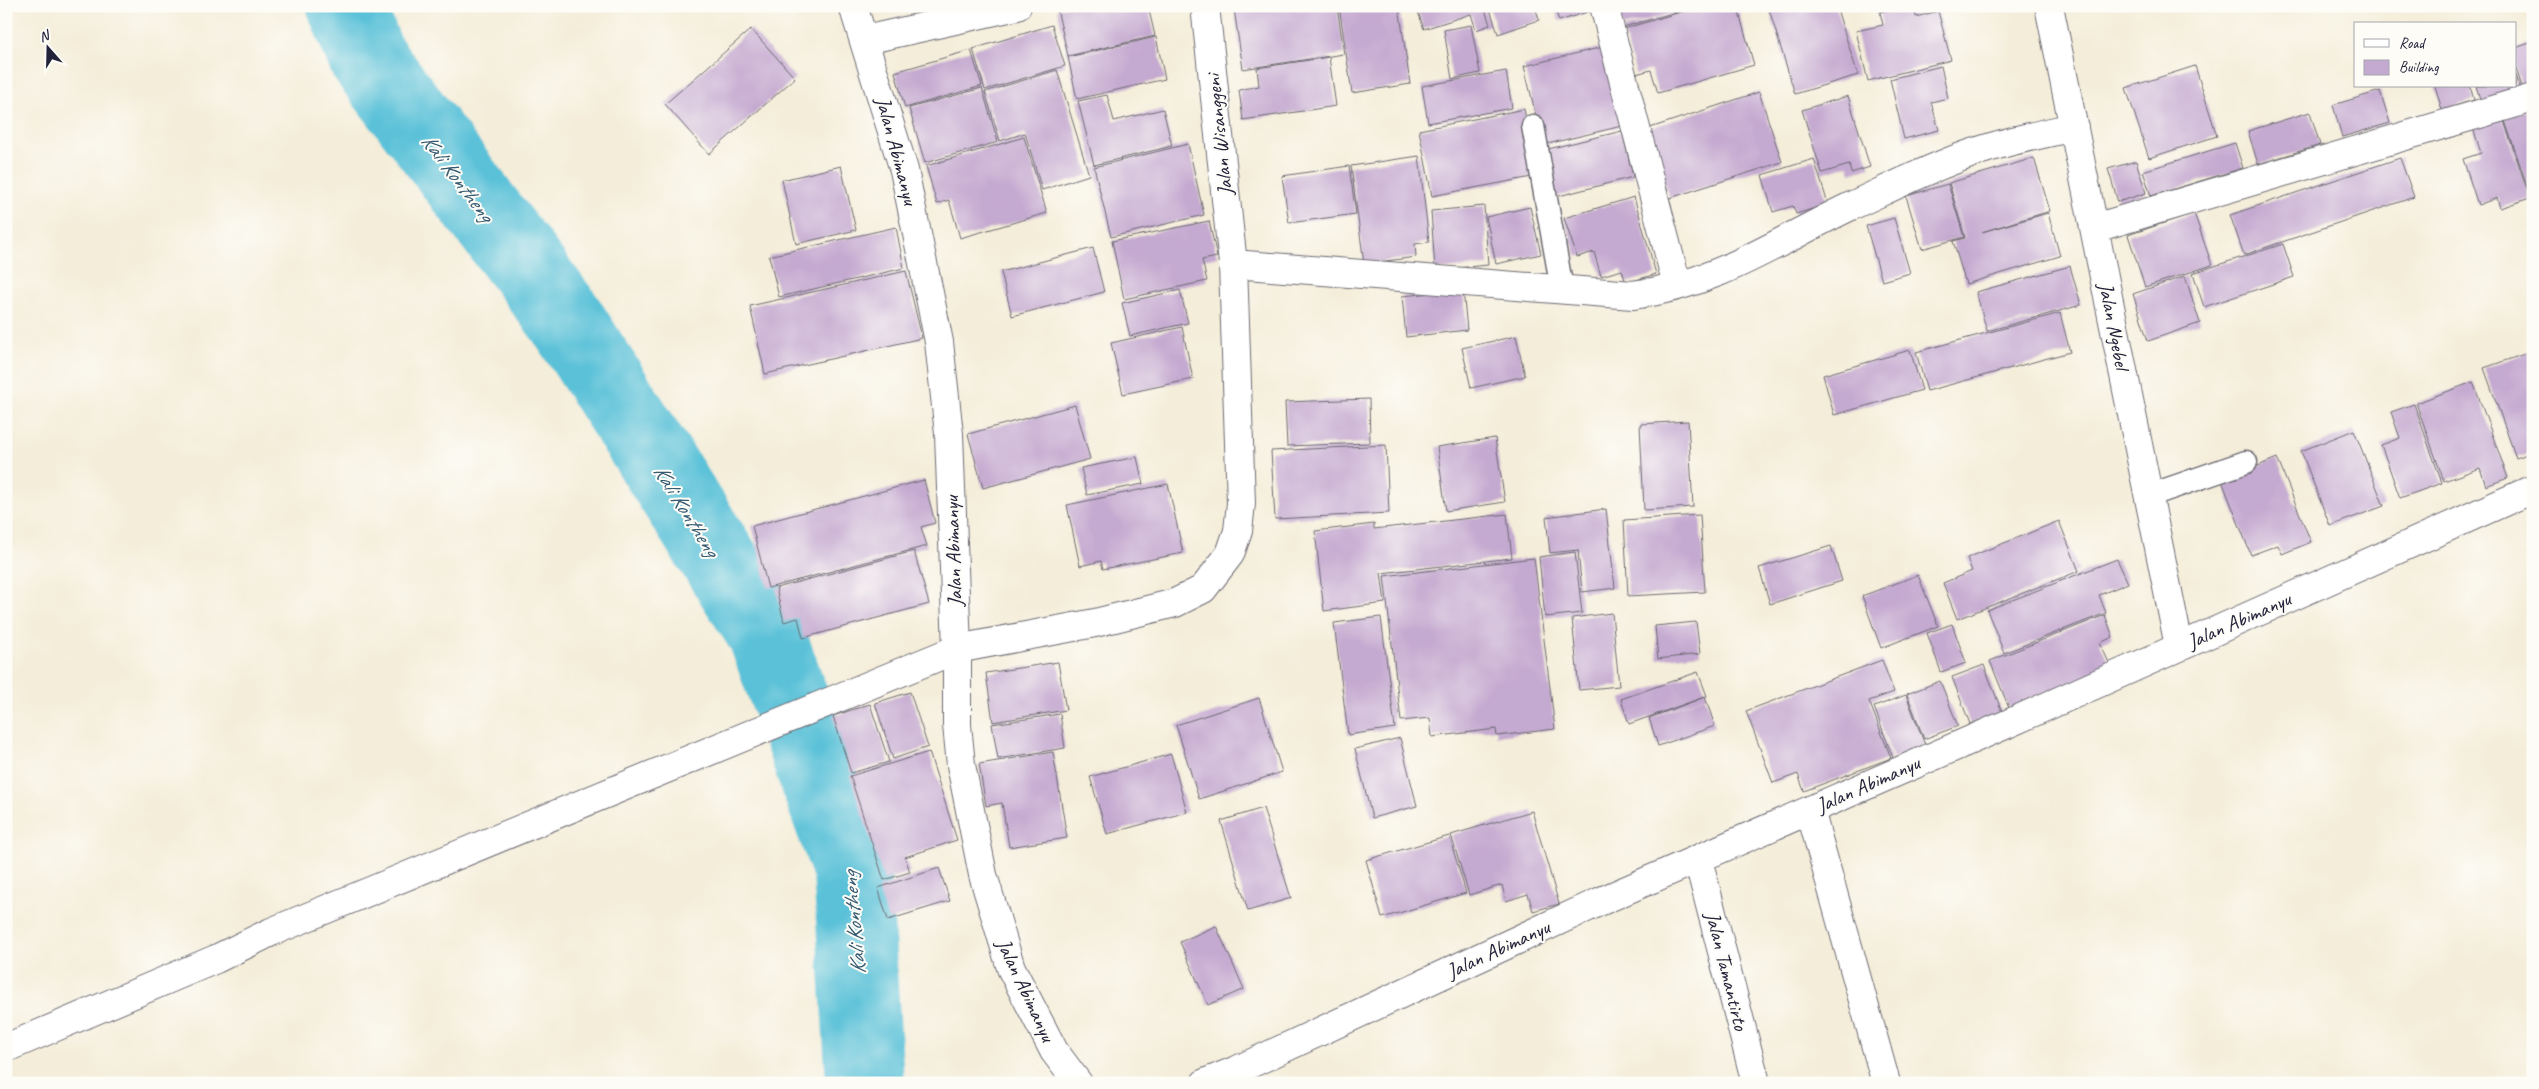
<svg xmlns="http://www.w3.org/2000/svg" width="2539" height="1089" viewBox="0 0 2539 1089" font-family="Caveat,sans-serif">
<rect width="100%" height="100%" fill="#fdfcf7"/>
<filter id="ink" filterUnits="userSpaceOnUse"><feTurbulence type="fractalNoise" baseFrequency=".02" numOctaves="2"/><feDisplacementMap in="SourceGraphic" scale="10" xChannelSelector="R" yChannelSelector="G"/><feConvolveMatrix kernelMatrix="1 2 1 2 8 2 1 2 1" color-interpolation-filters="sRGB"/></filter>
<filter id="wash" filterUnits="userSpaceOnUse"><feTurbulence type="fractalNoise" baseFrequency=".0096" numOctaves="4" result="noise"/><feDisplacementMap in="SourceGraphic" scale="20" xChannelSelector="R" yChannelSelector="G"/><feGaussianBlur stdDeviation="1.12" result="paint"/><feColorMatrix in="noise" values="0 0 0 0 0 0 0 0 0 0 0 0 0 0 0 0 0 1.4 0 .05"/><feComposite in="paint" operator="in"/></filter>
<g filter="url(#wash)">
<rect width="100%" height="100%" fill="#f4edd9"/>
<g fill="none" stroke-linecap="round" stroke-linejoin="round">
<path stroke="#5ac1d8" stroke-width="78" d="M346,6L367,58L565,318L766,633L852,872L865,1083"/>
</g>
<g id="blocks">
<path fill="#c4a9d0" d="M1068,6H1148L1155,36L1068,56L1057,9Z
M1253,6H1337L1344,54L1243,69L1234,9Z
M1339,6H1399L1410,84L1352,93Z
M1416,6H1484L1490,25L1476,30L1471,14L1424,29Z
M1489,6H1535L1539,20L1498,34Z
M1554,6H1599L1600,8L1559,21Z
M1617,6H1694V7L1623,27Z
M1701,6H1737L1754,65L1658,93L1651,70L1636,74L1623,29Z
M1768,6H1836L1858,75L1795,94Z
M1901,6H1914L1916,17L1938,11L1951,60L1868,81L1856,31L1883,25L1880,12Z
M1052,25L1065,66L985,90L973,49Z
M1471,25L1480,73L1452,79L1444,30Z
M751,29L795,78L709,154L665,104Z
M1156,37L1165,79L1077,99L1068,57Z
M2533,42V84L2522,87L2515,65V48Z
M1603,47L1622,126L1543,145L1524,66Z
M971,50L982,86L905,108L895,72Z
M1329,57L1336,106L1243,120L1239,90L1259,86L1257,68Z
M1941,66L1948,98L1931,102L1939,130L1904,139L1890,79Z
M2195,66L2217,136L2149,158L2126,88Z
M1057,70L1089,175L1042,190L1025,133L1000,141L985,92Z
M1506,71L1512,108L1428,123L1422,86Z
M2516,75L2521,90L2481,102L2476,86H2515Z
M2435,86H2470L2474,100L2442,110Z
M982,88L998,142L925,163L909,108Z
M2380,91L2390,123L2342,137L2333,105Z
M1759,92L1782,162L1670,198L1647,129Z
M1107,95L1114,121L1163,109L1172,146L1094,165L1078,101Z
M1848,96L1870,167L1851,173L1849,165L1822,173L1802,110Z
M2533,108V196L2531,197L2504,118Z
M1524,109L1537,176L1432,196L1419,130Z
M2310,112L2320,145L2258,164L2248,131Z
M2503,118L2530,198L2500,208L2497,198L2478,205L2463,159L2481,153L2473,128Z
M1622,131L1633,177L1555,197L1544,150Z
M1024,137L1047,213L960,238L949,200L937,204L926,166Z
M2235,143L2243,168L2151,196L2143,171Z
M1188,144L1204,215L1111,237L1094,167Z
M1419,156L1429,242L1415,244L1416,257L1364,264L1351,166Z
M2034,158L2050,211L1982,232L2048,213L2060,256L1966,284L1953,241L1965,238L1949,183Z
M2400,158L2414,197L2244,255L2230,215Z
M1814,159L1828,204L1796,214L1793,206L1773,212L1762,175Z
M2136,161L2146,193L2118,202L2108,169Z
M841,166L856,230L796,244L782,180Z
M1349,166L1356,214L1289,223L1282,176Z
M1948,184L1964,237L1922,249L1906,196Z
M1634,197L1656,274L1626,283L1622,270L1601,276L1594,252L1577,257L1564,218Z
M1484,206L1488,265L1435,270L1431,211Z
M1530,207L1541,254L1496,264L1486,217Z
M2194,213L2212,265L2145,287L2128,235Z
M1894,218L1910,273L1882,281L1866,226Z
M1209,221L1217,257L1202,260L1207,281L1124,299L1112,241Z
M896,227L904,268L779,297L769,256Z
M2283,244L2294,277L2204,307L2193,273Z
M1093,248L1104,292L1012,316L1001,272Z
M2070,266L2081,305L1987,331L1976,292Z
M906,271L922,338L765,374L750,306Z
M2185,276L2200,323L2148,341L2133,294Z
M1180,290L1188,323L1130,336L1122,303Z
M1463,290L1467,330L1406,337L1402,296Z
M2060,313L2070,352L1927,391L1916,352Z
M1182,327L1193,379L1123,394L1111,343Z
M1516,336L1525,376L1471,388L1462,348Z
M1910,350L1922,390L1834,415L1823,375Z
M2533,351V452L2516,458L2484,368Z
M2473,382L2508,478L2486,486L2480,468L2444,481L2416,403Z
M1369,399L1370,443L1287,446L1285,402Z
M2414,404L2442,483L2400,498L2381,445L2400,438L2391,412Z
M1075,405L1090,459L983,488L968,434Z
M1688,421L1693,507L1644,510L1640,424Z
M2354,430L2384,506L2330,526L2301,451Z
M1495,438L1505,502L1446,511L1437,447Z
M1386,445L1389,513L1275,519L1271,451Z
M1137,457L1143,484L1087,495L1081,468Z
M2277,458L2311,542L2282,554L2278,545L2251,555L2222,481Z
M924,480L935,523L921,527L927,546L768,588L752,526Z
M1168,484L1183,553L1103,569L1101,561L1080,566L1067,505Z
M1606,509L1615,588L1582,592L1578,550L1550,553L1546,517Z
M1507,514L1512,558L1381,573L1385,603L1324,611L1315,531L1374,524V529Z
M1700,515L1705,592L1628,596L1624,520Z
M2059,521L2079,571L1957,619L1943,583L1972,571L1967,558Z
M1831,546L1842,581L1770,604L1759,568Z
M914,551L929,604L803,638L798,618L784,622L776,588Z
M1575,552L1582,613L1545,617L1539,557Z
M1534,558L1555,729L1497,736L1496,729L1432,737L1430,718L1401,721L1384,576Z
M2117,559L2128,583L2099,595L2106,613L2004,653L1987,610Z
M1918,575L1938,626L1881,648L1862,596Z
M1612,613L1619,686L1579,690L1572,618Z
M2105,615L2113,637L2100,643L2111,667L2009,708L1990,661Z
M1381,617L1395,728L1348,735L1334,623Z
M1696,622L1700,654L1658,659L1655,626Z
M1952,624L1966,663L1941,672L1927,633Z
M1882,660L1894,692L1869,701L1891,758L1804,791L1798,774L1773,783L1746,711Z
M1058,662L1066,710L993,722L986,673Z
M1984,665L2002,712L1970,724L1952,677Z
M1698,672L1707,696L1629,724L1621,699Z
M1940,681L1958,726L1924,739L1907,694Z
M910,692L928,747L893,759L875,703Z
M1906,695L1925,745L1893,758L1874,707Z
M1705,697L1715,726L1658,746L1649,718Z
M1259,698L1282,772L1199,799L1176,725Z
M870,704L889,762L851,773L833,716Z
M1060,714L1065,748L998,759L992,724Z
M1400,738L1417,806L1372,818L1355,749Z
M929,752L957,840L905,857L910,872L884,880L850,776Z
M1053,752L1067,838L1009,847L1002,803L986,806L979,764Z
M1171,754L1187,812L1107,834L1090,777Z
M1263,808L1291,898L1248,911L1221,821Z
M1532,811L1559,904L1533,911L1528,894L1506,901L1502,885L1469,895L1451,835Z
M1449,836L1466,893L1382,918L1366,860Z
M939,868L950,901L888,920L878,888Z
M1216,926L1244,989L1208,1005L1180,942Z"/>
</g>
</g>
<g filter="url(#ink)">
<use href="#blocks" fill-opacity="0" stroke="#6c6972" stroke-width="1"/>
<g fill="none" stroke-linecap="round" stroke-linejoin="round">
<defs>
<path id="service" d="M1533,126L1562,289
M2148,496L2246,462"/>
<path id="minor" d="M1604,6L1677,285
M2049,6L2179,646
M865,40L1017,6
M2095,228L2533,98
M1233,264L1633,295C1716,285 1776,242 1849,207C1888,189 1927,169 1967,155C2002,142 2038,135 2074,127
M1810,810L1886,1083
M6,1048L216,959L271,932L957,649L1095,623L1175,603L1203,589L1230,554L1238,531L1241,503L1233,264L1205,6"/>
<path id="tertiary" d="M853,6L904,170L939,342L949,434L957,649V725L961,765L983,875L1011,968L1054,1051L1078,1083
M1698,859L1756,1083
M1205,1083L1237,1070L1599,902L2005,725L2533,489"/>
</defs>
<use href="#service" stroke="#6c6972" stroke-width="25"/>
<use href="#minor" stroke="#6c6972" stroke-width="30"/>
<use href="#tertiary" stroke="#6c6972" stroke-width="30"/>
<use href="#service" stroke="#fff" stroke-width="22"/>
<use href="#minor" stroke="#fff" stroke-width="28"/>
<use href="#tertiary" stroke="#fff" stroke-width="28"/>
</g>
</g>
<g text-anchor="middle" stroke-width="4" stroke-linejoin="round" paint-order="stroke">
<g font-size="21" fill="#22223b" stroke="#fdfcf7">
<text transform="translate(1219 135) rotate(-96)" y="7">Jalan Wisanggeni</text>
<text transform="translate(897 151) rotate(75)" y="7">Jalan Abimanyu</text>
<text transform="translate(2114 326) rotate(79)" y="7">Jalan Ngebel</text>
<text transform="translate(953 551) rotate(-92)" y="7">Jalan Abimanyu</text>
<text transform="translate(2239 620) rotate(-24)" y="7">Jalan Abimanyu</text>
<text transform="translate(1868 784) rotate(-24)" y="7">Jalan Abimanyu</text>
<text transform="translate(1498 949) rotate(-25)" y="7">Jalan Abimanyu</text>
<text transform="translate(1727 971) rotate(76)" y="7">Jalan Tamantirto</text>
<text transform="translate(1026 990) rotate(65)" y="7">Jalan Abimanyu</text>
</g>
<g font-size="22" font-style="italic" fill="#365a72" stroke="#fdfcf7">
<text transform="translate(458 177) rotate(53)" y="8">Kali Kontheng</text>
<text transform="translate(687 510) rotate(58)" y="8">Kali Kontheng</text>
<text transform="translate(853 923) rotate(-95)" y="8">Kali Kontheng</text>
</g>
</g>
<rect width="2539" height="1089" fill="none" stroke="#fdfcf7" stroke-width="25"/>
<rect x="2354" y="22" width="162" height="65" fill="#fdfcf7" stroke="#a5a5ac"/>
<rect x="2364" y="39" width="25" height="8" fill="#ffffff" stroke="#a5a5ac"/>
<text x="2399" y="48" font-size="15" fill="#22223b">Road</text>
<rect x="2364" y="60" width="25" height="15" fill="#c4a9d0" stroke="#a5a5ac"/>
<text x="2399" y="72" font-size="15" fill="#22223b">Building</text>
<g transform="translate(48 48) rotate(340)" stroke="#fdfcf7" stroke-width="4" paint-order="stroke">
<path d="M0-4L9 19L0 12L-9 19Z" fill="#22223b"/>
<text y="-8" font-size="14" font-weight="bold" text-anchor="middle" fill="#22223b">N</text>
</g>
</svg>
